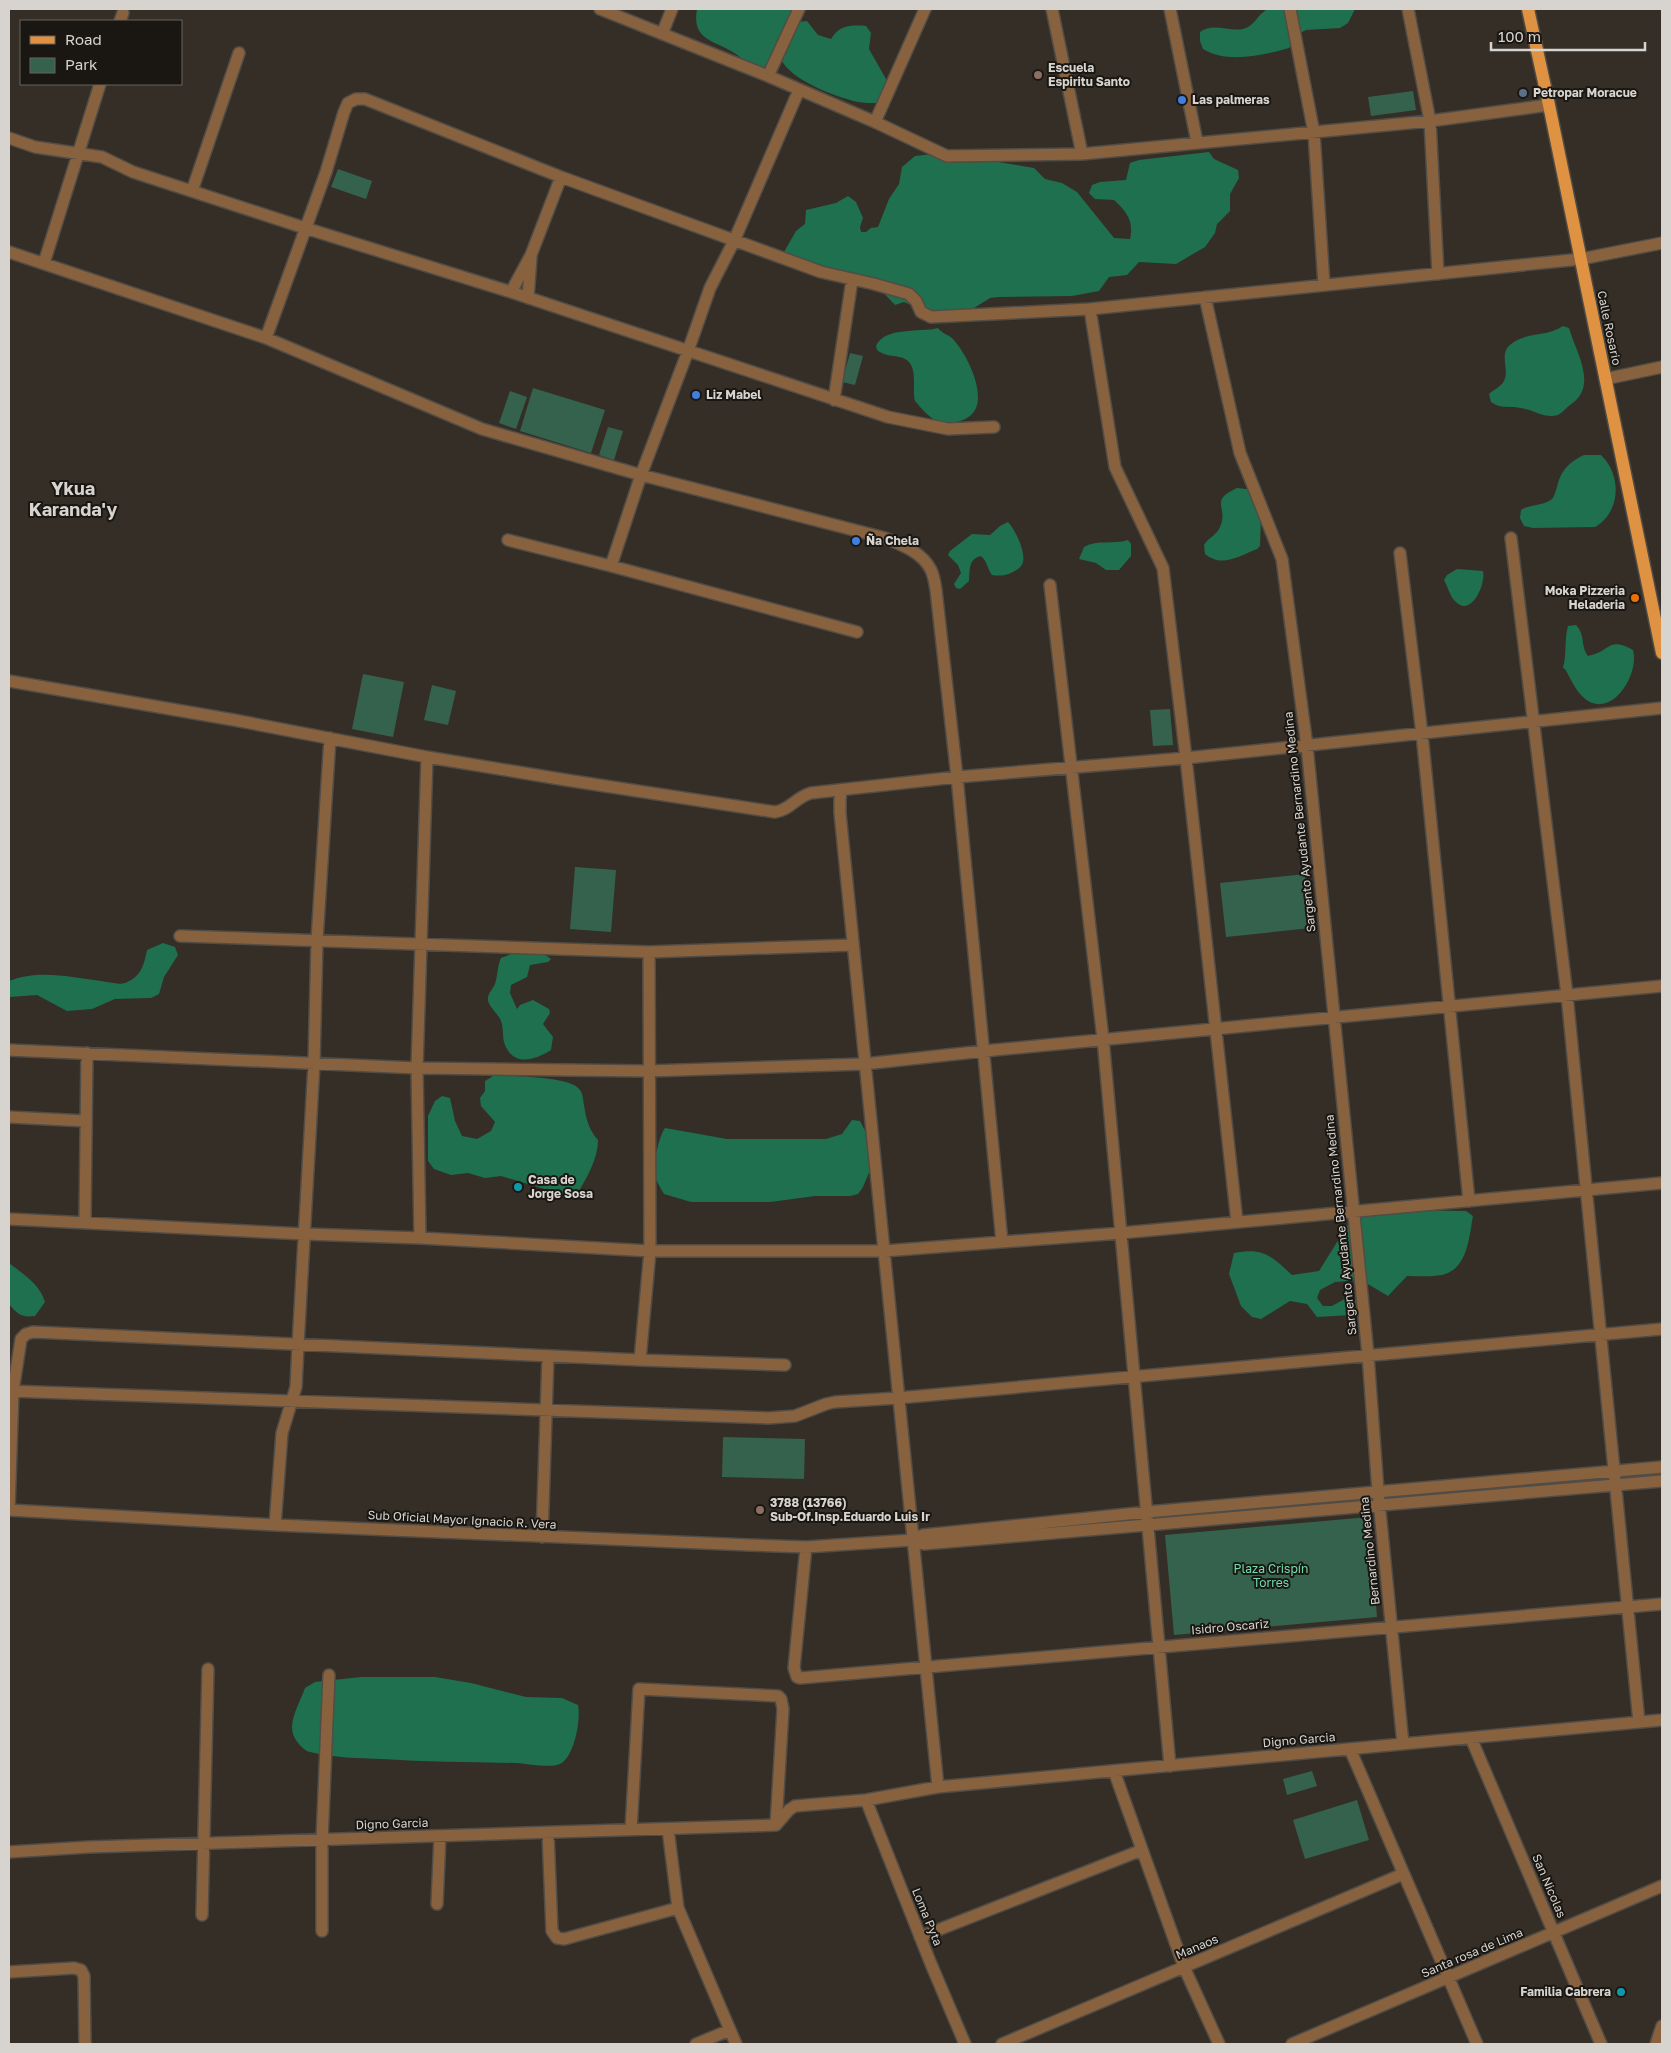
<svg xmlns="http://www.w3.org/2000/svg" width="1671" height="2053" viewBox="0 0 1671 2053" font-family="'Golos Text',sans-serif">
<rect width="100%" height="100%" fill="#342e27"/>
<path fill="#35624c" d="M1413,91L1416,110L1371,116L1368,97Z
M338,169L372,181L366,199L331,187Z
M850,353L863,356L855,385L842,382Z
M533,388L605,410L591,453L520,431Z
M510,391L527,397L516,429L499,423Z
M608,427L623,431L614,460L599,455Z
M363,674L404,682L393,737L352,729Z
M432,685L456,691L448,725L424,720Z
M1170,709L1173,745L1153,746L1150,710Z
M575,867L616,870L611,932L570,929Z
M1305,874L1311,928L1226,937L1220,883Z
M723,1437L805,1439L804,1479L722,1477Z
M1604,1477L1603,1480L1387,1498L1386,1496Z
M1367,1498L1366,1500L1157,1518V1516Z
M1369,1517L1377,1617L1174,1635L1165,1535Z
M1312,1771L1317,1786L1287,1795L1283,1779Z
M1357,1800L1369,1840L1305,1859L1293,1820Z"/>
<path fill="#1e704e" d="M697,9H791L784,41L799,22L807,21L818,35L831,39C839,25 852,25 866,26L871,33L869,49L886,79V88L877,103C871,103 864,103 858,102C836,97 790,80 781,59C776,62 769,67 763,67C750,68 746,61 736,54C717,40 691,42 697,9Z
M1268,9H1355L1348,23L1340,28L1306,30L1298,34L1289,48C1264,55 1227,64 1203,49L1200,41V32C1214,22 1228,32 1243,29C1255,26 1258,13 1268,9Z
M1209,152L1214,159L1238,170L1239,178L1230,194V211L1217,224L1215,233L1205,247L1176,264L1139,262L1127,275L1109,277L1099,291L1072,296L998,297L990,298L974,308L948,313H929L904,302L895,305L875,284L784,252L796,231L805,224L806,210L836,203L848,196L856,202L863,218L860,227L861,232H866L871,228L878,227L889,199L899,184L902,167L915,156L932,154L946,162L992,161L1034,168L1045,179L1062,183L1077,192L1114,238L1130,239C1134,221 1127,212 1114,200L1095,199L1089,193L1092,185L1100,182L1126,180L1130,163L1139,160Z
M1563,326L1569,328C1576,353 1599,386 1570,405C1566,408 1562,413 1558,415C1546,419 1536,411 1525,409C1512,405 1502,410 1491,402L1489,394C1493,390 1502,386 1504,381C1510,369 1498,354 1511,344C1528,331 1544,338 1563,326Z
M938,328C942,334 948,334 953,339C962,349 970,364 974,376C980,395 982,414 960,421C954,423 948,425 941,423C931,420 922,409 915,401C911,387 921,361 899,357C890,355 885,356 877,350L876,346C885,326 920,333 938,328Z
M1584,455H1601C1622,475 1621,512 1595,527L1533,528L1524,526L1520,518L1521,510C1530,504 1546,506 1553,498C1555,494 1557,487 1558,483C1562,469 1571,461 1584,455Z
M1237,488L1246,489L1255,493L1261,517L1260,546L1257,549C1239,556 1222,568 1205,554L1204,545C1208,538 1217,535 1220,527C1229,507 1208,501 1237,488Z
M1008,522C1015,529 1029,557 1021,566C1019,569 1015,571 1011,573C1004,576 999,576 992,575C987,568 987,561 981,556C968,559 970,570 969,581L960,589L956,588L954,584L961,573L958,565L948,555L950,551L972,534L990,535L1000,526Z
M1128,540L1131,544V556L1119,570H1106L1096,563L1079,559L1084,547C1098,539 1113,545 1128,540Z
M1457,569L1483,571C1486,585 1471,617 1456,602C1450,597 1448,587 1444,580L1447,575Z
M1576,625C1586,636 1580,645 1588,656C1611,652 1607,636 1633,650C1640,674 1611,721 1584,698C1575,690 1571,679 1565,669L1563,668C1567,654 1564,640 1568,626Z
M163,943L175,947L178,955L164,977L159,994L151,998L115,999L92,1009L67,1011L37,995L9,997V981C39,969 70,977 101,981C108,982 119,985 125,983C141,977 144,965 147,950Z
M514,953L544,954L551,959L548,962L530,965L527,977L511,985L510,993L517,1009L520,1005L533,1000L549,1009L550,1013L543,1024L553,1037L551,1050C535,1060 514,1067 505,1045C502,1038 504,1029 501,1021C499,1014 487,1006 488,998C488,993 493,989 495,984C498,975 497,967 501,958Z
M493,1076C510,1076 571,1076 580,1090C583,1094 583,1100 584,1105C586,1119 589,1130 598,1140C598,1160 586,1178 577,1195L568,1196L501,1176L485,1178L468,1173L451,1175L434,1169L428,1161V1116L435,1101L442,1096L450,1098L455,1121L462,1136L477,1139L491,1131L495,1122L481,1106L480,1098L485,1091V1081Z
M852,1120L860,1121L872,1144L873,1163L863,1187L858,1194L850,1196H815L770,1202H691L664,1194C661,1189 658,1184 656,1179C652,1168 658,1138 665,1128L727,1139H826L842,1134Z
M1409,1210L1466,1211L1473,1216C1469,1237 1468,1269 1442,1275C1431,1277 1418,1276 1407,1276L1388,1296L1361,1280L1335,1282L1320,1290L1317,1298L1323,1306H1332L1348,1297L1357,1300L1352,1315L1317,1317L1307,1304L1290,1301L1261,1319L1252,1317L1241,1306L1229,1274L1234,1253C1264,1247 1271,1256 1292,1275L1319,1271L1349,1223L1362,1215Z
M9,1263C23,1274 40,1284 45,1302L35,1316C22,1318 17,1314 9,1304Z
M361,1677H435L471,1683L526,1697L562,1698L578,1705C581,1719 575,1752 563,1762C554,1770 527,1763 515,1763C470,1762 426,1762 382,1759C358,1758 334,1758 310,1752C305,1751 299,1745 296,1740C285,1725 300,1703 305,1688L315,1682Z"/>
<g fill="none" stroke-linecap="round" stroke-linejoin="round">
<defs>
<path id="minor" d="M600,9L768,76L875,122L947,156L1082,154L1430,121L1549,105
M1052,9L1082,154
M1170,9L1197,142
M1290,9L1314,133L1324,285
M1408,9L1430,121L1438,274
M120,21L123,13
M662,34L672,9
M768,76L799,9
M875,122L925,9
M9,138L35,147L102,157L133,172L305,228L511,292L888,417L948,429L994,427
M192,191L239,53
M9,252L266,338L482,429L641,475L885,538C902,545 922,552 931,570C934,576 935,584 936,590L957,777L1002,1242
M44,263L100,84
M511,292L531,255L561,177
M1205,297L1240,453L1282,559L1307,746L1368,1355L1378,1491L1403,1744
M528,298L531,257
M1090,309L1115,467L1163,568L1186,758L1237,1222
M266,338L326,172L344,112L348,103L356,99H365L561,177L821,272L874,284L909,294L916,301L921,312L931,317L1090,309L1581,259L1662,243
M1605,379L1662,367
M834,400L852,280
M1511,538L1567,995L1639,1722
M508,540L611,566L857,632
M1400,553L1422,734L1469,1201
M611,566L641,475L688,351L710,288L734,241L799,90
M1050,585L1103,1039L1170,1766
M9,681L234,720L427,757L566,780L775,812C790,810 796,797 811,793L957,777L1186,758L1662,708
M842,790L840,799V813L938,1787
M180,936L649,952L853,945
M9,1050L417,1068L648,1071L864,1064L984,1051L1662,986
M9,1117L86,1121
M9,1219L305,1234L420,1238L650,1251H884L1121,1233L1662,1183
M85,1221L87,1053
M420,1238L417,1068L427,757
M640,1360L650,1251L649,952
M9,1391L768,1418L795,1416L826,1404L835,1402L898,1398L1662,1329
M9,1510L275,1525L749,1545L806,1547L913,1540L923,1535L1147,1512L1662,1467
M9,1510L13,1391L21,1339L26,1334L33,1332L640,1360L785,1365
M275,1525L282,1433L296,1387L298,1345L314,1064L317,940L330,738
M542,1537L548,1356
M913,1540L924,1544L1662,1481
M806,1547L794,1668L797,1677L800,1678L1662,1604
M1471,1738L1601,2044
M1350,1749L1477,2044
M1114,1771L1184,1967L1219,2044
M866,1800L931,1964L965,2044
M776,1825L789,1810L795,1806L866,1800L938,1787L1662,1720
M668,1829L678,1908L736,2044
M631,1830L639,1689L778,1696L781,1699L783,1709L776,1825
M548,1833L552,1931L557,1938L564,1939L678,1908
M9,1852L89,1847L776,1825
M437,1904L440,1836
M202,1915L208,1669
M322,1931V1840L329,1675
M920,1937L1142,1850
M9,1972L74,1968L81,1970L84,1976L85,2044
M696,2044L730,2030
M1002,2044L1403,1874
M1292,2044L1662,1886
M1656,2044L1662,2026"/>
<path id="major" d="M1528,9L1549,105L1662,653"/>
</defs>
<use href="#minor" stroke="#514c45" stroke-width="14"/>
<use href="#major" stroke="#514c45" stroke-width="15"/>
<use href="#minor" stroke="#88623f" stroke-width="11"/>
<use href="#major" stroke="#df9242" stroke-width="12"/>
</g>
<g fill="#8d6e63" stroke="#1a1713" stroke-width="2">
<circle cx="1038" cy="75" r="5"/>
<circle cx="760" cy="1510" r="5"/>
</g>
<circle fill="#5c6f8a" stroke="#1a1713" stroke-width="2" cx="1523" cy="93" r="5"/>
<g fill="#3f7fe0" stroke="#1a1713" stroke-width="2">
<circle cx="1182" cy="100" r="5"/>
<circle cx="696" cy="395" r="5"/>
<circle cx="856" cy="541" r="5"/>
</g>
<circle fill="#e8710a" stroke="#1a1713" stroke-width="2" cx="1635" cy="598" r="5"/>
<g fill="#0f9aa8" stroke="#1a1713" stroke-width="2">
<circle cx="518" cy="1187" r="5"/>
<circle cx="1621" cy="1992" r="5"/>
</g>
<g text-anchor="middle" stroke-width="4" stroke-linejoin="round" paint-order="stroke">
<g font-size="12" font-weight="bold" fill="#d7d4cf" stroke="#1a1713" text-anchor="start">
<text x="1048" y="72">Escuela<tspan x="1048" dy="14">Espiritu Santo</tspan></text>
<text x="1533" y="97">Petropar Moracue</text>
<text x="1192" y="104">Las palmeras</text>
<text x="706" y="399">Liz Mabel</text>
<text x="866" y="545">Ña Chela</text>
<text x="1625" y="595" text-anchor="end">Moka Pizzeria<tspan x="1625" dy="14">Heladeria</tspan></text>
<text x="528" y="1184">Casa de<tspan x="528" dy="14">Jorge Sosa</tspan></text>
<text x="770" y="1507">3788 (13766)<tspan x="770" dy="14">Sub-Of.Insp.Eduardo Luis Ir</tspan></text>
<text x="1611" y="1996" text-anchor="end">Familia Cabrera</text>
</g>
<g font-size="12" fill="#d7d4cf" stroke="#1a1713">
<text transform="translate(1609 328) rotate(78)" y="4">Calle Rosario</text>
<text transform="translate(1300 822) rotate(-96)" y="4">Sargento Ayudante Bernardino Medina</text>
<text transform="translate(1341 1225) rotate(-96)" y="4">Sargento Ayudante Bernardino Medina</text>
<text transform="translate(462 1520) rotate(3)" y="4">Sub Oficial Mayor Ignacio R. Vera</text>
<text transform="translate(1370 1551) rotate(-96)" y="4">Bernardino Medina</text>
<text transform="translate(1230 1627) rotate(-5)" y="4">Isidro Oscariz</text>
<text transform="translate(1299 1740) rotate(-5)" y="4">Digno Garcia</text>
<text transform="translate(392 1824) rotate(-2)" y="4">Digno Garcia</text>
<text transform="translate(1549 1886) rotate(67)" y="4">San Nicolas</text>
<text transform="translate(927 1917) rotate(68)" y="4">Loma Pyta</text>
<text transform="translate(1197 1947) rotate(-23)" y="4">Manaos</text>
<text transform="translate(1472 1953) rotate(-23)" y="4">Santa rosa de Lima</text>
</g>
<g font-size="12" fill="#70ddaa" stroke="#1a1713">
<text x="1271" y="1573">Plaza Crispín<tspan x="1271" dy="14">Torres</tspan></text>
</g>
<g font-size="18" font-weight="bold" fill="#d7d4cf" stroke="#1a1713">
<text x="73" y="495">Ykua<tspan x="73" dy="21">Karanda'y</tspan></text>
</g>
</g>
<rect width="1671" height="2053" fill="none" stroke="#d7d4cf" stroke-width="20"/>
<rect x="20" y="20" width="162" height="65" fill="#1a1713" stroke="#66635e"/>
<rect x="30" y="36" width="25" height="8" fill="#df9242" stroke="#66635e"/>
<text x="65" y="45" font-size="15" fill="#d7d4cf">Road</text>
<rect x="30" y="58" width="25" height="15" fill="#35624c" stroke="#66635e"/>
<text x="65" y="70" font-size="15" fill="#d7d4cf">Park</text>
<path d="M1491 42v8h154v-8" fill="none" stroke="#d7d4cf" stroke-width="2.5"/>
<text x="1498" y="42" font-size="15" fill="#d7d4cf" stroke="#1a1713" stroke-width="4" paint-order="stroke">100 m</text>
</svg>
